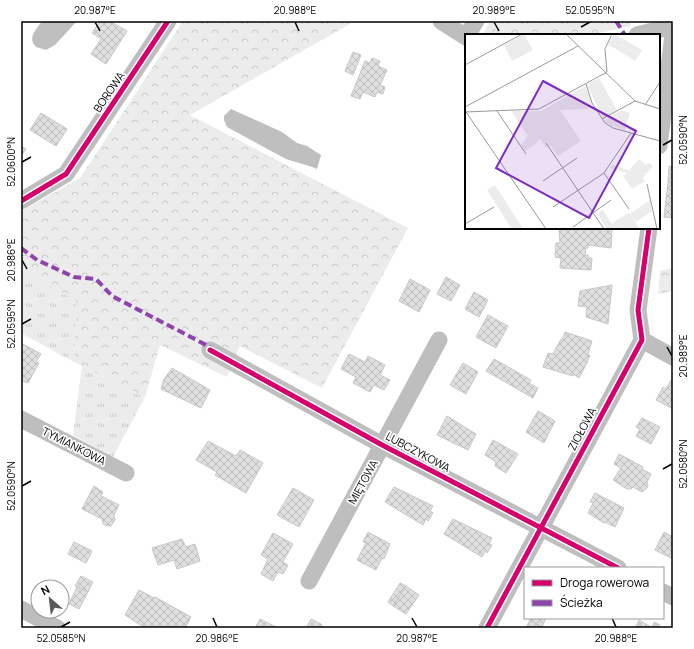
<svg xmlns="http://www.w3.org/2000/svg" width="694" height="649" viewBox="0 0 694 649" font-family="Manrope,sans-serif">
<defs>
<pattern id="grass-tufts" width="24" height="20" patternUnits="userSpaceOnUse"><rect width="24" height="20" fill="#ececec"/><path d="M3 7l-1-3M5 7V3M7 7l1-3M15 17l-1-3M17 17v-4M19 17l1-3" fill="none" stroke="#c9c9c9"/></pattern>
<pattern id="forest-crowns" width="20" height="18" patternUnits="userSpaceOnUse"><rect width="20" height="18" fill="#ececec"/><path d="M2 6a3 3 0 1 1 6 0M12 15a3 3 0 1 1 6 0" fill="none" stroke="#c9c9c9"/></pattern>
<pattern id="building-cross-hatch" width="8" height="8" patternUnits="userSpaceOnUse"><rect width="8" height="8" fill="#dfdfdf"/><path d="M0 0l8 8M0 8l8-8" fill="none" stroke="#bebebe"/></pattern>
</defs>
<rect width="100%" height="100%" fill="#fff"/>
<path fill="url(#grass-tufts)" d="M21,269L77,301L74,362L21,333Z
M82,366L145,397L113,457L73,435Z"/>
<path fill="url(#forest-crowns)" d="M183,21H349L350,24L190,115L408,228L322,388L240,346L227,377L160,345L145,397L74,362L77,301L21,269V211L80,178Z
M490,21H629L631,26L590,35H482Z
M673,268V291L658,294L660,271Z"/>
<path fill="#bfbfbf" d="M42,21H77L55,45L46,50L36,47C27,38 36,30 42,21Z
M231,109L282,132L297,143L307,146L321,155L317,169C306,164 297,163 286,159L227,127L224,120V116Z"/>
<path fill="url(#building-cross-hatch)" stroke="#c7c7c7" d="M109,21L127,31L106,64L91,54L101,39L92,33L99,23L97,21Z
M353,52L361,55L353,75L345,71Z
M372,58L380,61L378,66L387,70L380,85L385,87L383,94L377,92L375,97L363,92L360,99L351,96L365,61L370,63Z
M41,113L67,129L56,146L30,130Z
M21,146L26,149L21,156Z
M669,166L673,167V182H668Z
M668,182H673V218L664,217Z
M562,228L612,230L611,248L588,245V248H586L585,255H588V258H592L591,270L560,268L561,258L555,257L556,243H560L559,231Z
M446,277L460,285L451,301L437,294Z
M410,279L430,290L419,312L399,301Z
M612,285L608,324L586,317L587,307L578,306L580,291Z
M474,292L488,300L479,317L465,309Z
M488,315L508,326L496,348L476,337Z
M565,332L592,341L588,354L590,356L587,361H588L579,378L573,374V376L543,367L548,353L553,354L561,339L562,340Z
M21,343L41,354L36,362L39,363L28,383L21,380Z
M349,354L365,362L368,356L385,365L380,375L390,380L384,390L374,385L370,392L353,383L356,377L341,369Z
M494,359L531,380L529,383L538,388L533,398L486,371Z
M463,363L478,372L466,394L450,385Z
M172,368L210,390L201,408L161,389L164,379Z
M671,380L673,381V409L656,400L663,387L666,389Z
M538,411L555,421L544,443L526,432Z
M447,416L476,434L468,450L437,435Z
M642,418L660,427L651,444L636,436L640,429L636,427Z
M493,440L518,454L506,473L495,466L496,462L485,455Z
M208,441L236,456L240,450L263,463L246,493L215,475L217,472L196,460Z
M619,454L643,467L642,469L651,474L647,482L648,486L646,489L642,492L633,487L631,489H627L613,480L621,468L614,464Z
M94,486L103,492L101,496L119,505L114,515L115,520L111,526H108L103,524L102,519L82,509Z
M394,487L433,506L430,511L433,513L428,521L426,519L423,525L385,502Z
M293,488L314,500L299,527L277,515Z
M595,493L624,508L615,527L605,522L604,523L588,513L593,503L590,502Z
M453,519L492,538L489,544L492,545L487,553L485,551L482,557L444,534Z
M368,532L390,544L384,559L382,558L376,570L357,560L366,543L363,542Z
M664,532L673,537V559L655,550Z
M273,533L293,544L283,562L288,565L283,574L278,572L273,581L261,574L268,559L261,555Z
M182,539L186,547L195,544L200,561L177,569L174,560L158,565L152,548Z
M74,542L92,551L86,563L68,554Z
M81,576L93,582L88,592L75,586Z
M400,583L406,586L393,606L388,602Z
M406,586L419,595L406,614L393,606Z
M77,587L88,592L79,609L69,604Z
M139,590L154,598L155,597L191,617L185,628L153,626L152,628H145L125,615Z
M531,618H546L542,627L530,620Z
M260,619L278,628H255Z
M311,619L321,624L323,628H306Z
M530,620L542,627L545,628H526Z
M639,620L649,626L648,628H635Z
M654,622L660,625L659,628H648L649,626L652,627Z"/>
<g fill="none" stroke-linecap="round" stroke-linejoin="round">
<path stroke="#bebebe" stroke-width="17" d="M441,21L466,37
M467,35L476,21
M637,35L673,26
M659,146L673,35
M21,201L66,174L168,21
M642,340L673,357
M210,350L384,446L618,568
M21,419L126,473
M309,581L439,340
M663,592L673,597
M21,609L57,628
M487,628L642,340L638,310L649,228"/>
<path stroke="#8e44ad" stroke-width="4" stroke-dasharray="8 4" stroke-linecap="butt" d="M616,21L625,35
M21,248L37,260L74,277L96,279L112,296L210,347L212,351"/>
<defs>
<path id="cycleway" d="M21,201L66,174L168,21
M210,350L384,446L618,568
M487,628L642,340L638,310L649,228"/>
</defs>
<use href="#cycleway" stroke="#fff" stroke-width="8"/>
<use href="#cycleway" stroke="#d6006c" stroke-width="5"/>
</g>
<path fill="none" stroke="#000" stroke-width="1.5" d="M95,22L100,31M295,22L299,31M494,22L499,31M581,27L590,22M663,145L672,140M22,162L31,157M22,260L27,269M22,324L31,319M667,347L672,356M663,469L672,464M22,486L31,481M213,618L217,627M412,618L417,627M612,618L616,627M61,627L70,622"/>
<g text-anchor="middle" stroke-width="3.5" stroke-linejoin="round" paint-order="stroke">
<g font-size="11" fill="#000" stroke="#fff">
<text transform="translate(109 92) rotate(-56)" y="4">BOROWA</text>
<text transform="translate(582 429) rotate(-62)" y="4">ZIOŁOWA</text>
<text transform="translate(74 446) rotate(27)" y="4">TYMIANKOWA</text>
<text transform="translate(418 452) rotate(28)" y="4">LUBCZYKOWA</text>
<text transform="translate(363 482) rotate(-61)" y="4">MIĘTOWA</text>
</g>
</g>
<g transform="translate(465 34)">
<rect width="195" height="195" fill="#fff"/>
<path d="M149,0L177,16L174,21L155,10L151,15L143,11ZM46,77H56L66,93L62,101ZM63,102L69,111L60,117L56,111ZM174,125L181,131L184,129L188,132L180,141L164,136ZM30,151L58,195H47L22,156ZM185,166L187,177L171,188L165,180ZM137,175L147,190L152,186L158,195H142L133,181Z" fill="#ececec"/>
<path d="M59,0L68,16L47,27L39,11ZM154,10L174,21L170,27L151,15ZM134,44L152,76L138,84L122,51ZM120,52L127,69L123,75L95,76L116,107L93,122L85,111L81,114L75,105L69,111L62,101L66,93L56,77H76ZM156,76L165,79L160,96L145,91L139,87ZM147,131L180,141L178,144L180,147L167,155L158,142L162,139L145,134ZM163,179L165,180L175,195H158L152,186Z" fill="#ececec"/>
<path fill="none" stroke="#999" stroke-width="1" d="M101,0L170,67L195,75M0,31L57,0M121,50L127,69L140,89L148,94L195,107M180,71L195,48M0,73L113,12M32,77L61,120M0,78L74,75L142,38L140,15L147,0M1,78L81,195M137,85L170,67M81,109L139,195M139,139L164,175M78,147L112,124M182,150L192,195M88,173L139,139L166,99M0,190L29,173M108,193L146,166"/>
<path fill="#7b2cbf" fill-opacity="0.15" stroke="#7b2cbf" stroke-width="2" d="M78,47L171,97L124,184L31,134Z"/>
<rect width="195" height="195" fill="none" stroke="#000" stroke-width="2"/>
</g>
<rect width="694" height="649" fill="none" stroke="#ffffff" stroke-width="44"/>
<rect x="524" y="567" width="140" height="52" fill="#ffffff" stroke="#999999"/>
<rect x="532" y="580" width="20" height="6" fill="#d6006c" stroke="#999999"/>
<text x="560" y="587" font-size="12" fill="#000000">Droga rowerowa</text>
<rect x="532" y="600" width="20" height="6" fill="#8e44ad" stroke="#999999"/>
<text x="560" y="607" font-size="12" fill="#000000">Ścieżka</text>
<g transform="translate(50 599) rotate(332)"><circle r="19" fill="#ffffff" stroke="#999999"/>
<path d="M0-3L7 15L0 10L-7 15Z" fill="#595959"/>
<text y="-6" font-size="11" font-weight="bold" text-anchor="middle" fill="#000000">N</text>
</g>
<rect x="22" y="22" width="650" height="605" fill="none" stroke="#000" stroke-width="1.5"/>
<g font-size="10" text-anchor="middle" fill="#000">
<text x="95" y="14">20.987°E</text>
<text x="295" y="14">20.988°E</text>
<text x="494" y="14">20.989°E</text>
<text x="590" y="14">52.0595°N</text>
<text transform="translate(683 140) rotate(-90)" y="4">52.0590°N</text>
<text transform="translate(11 162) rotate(-90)" y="4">52.0600°N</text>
<text transform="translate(11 260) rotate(-90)" y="4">20.986°E</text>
<text transform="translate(11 324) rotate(-90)" y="4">52.0595°N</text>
<text transform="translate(683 356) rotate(-90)" y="4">20.989°E</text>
<text transform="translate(683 464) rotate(-90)" y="4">52.0580°N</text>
<text transform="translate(11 486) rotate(-90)" y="4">52.0590°N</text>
<text x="61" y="642">52.0585°N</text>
<text x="217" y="642">20.986°E</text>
<text x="417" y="642">20.987°E</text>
<text x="616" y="642">20.988°E</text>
</g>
</svg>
